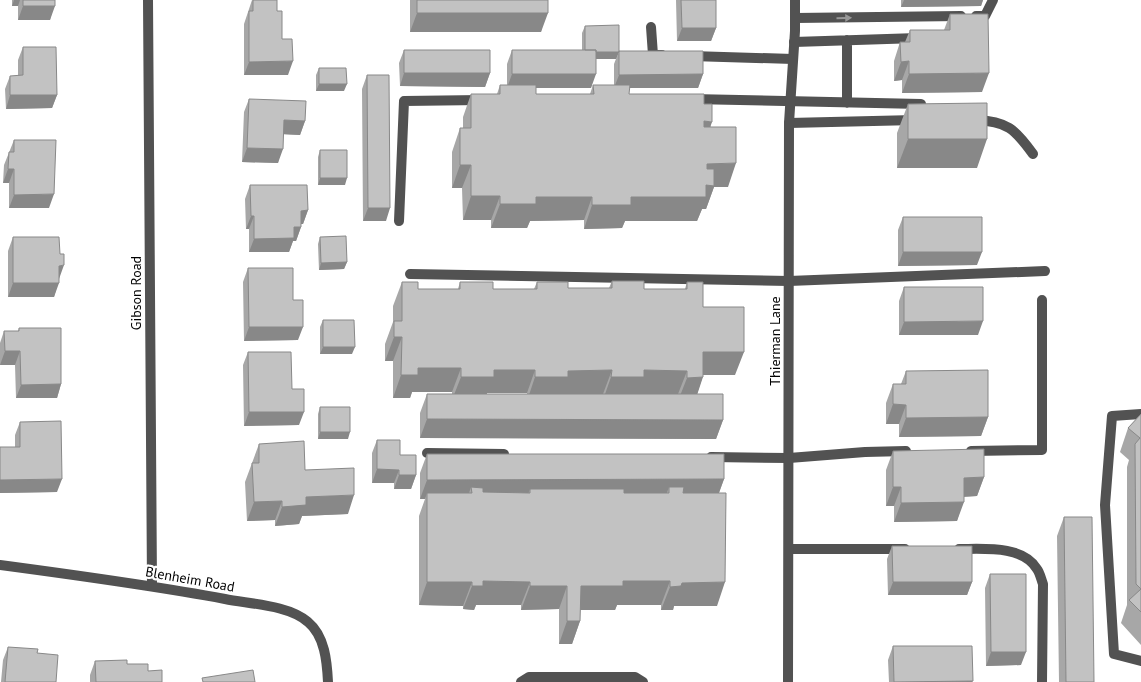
<svg xmlns="http://www.w3.org/2000/svg" width="1141" height="682" viewBox="0 0 1141 682" font-family="'PT Sans',sans-serif">
<rect width="100%" height="100%" fill="#fff"/>
<g fill="none" stroke-linecap="round" stroke-linejoin="round">
<path stroke="#525252" stroke-width="10" d="M976,16H985L993,0
M795,18L961,16
M651,27L653,55H662
M794,42L918,38
M691,56L793,59
M691,99L921,104
M847,103V40
M975,120C1007,121 1015,129 1033,154
M789,123L915,120
M399,221L404,101L481,100
M410,274L789,281L1045,271
M1141,414L1112,416L1105,505L1114,654L1141,661
M971,451L1042,450V300
M427,453L504,454
M711,457L789,458L865,452L906,451
M789,549H905
M959,549C983,549 1023,545 1037,569C1040,573 1041,579 1043,584L1042,682
M521,682L529,677H635L643,682"/>
<path stroke="#525252" stroke-width="10" d="M148,0L152,586
M0,565C75,575 150,585 225,599C250,604 289,605 308,622C325,636 327,662 328,682
M788,682L789,123L795,31V0"/>
</g>
<path fill="#a7a7a7" fill-rule="evenodd" d="M12,0H55L50,20H18V6H12Z
M252,0L277,11L288,75H244V24Z
M410,0H548L541,32H410Z
M676,0H716V28L711,41H677Z
M901,0H983L981,6L901,7Z
M950,14L982,92L902,93V80L894,81V61L900,42H905L910,30H944Z
M585,26L619,52L616,59H596L591,88H536V94H590L593,85H614V64L619,51L703,74L698,88H629V94L704,104L728,187H714L706,209H702L697,221H625L622,228L584,229V220L530,221L527,228H491V220H463L462,188H452V152L460,128H463V117L471,94H497L500,85H507V64L512,50H582V33Z
M23,47L57,95L52,108L6,109L5,89L10,76H18V60Z
M404,50L490,73L485,87L400,86L399,63Z
M319,68L344,91H316V75Z
M367,75L386,221H363L362,89Z
M249,99L305,121L300,135L283,134L278,163L242,162L244,112Z
M908,104L977,168H897V133Z
M14,140L49,208H9V183H3L4,165Z
M320,150L345,185H318V157Z
M250,185L308,210L303,224H301V227L296,241H293L289,252H249V229H246L245,199Z
M903,217L977,265L898,266V230Z
M13,237L59,279L54,297H8V251Z
M320,237L347,262L344,269L319,270L318,244Z
M248,268L293,300L298,340L244,341L243,282Z
M612,281L644,289H685L687,282L703,307L735,375H703L697,394L723,420L716,439L420,438V413L427,394H452V392H412L410,398H393V361H385V344L393,322V306L402,282L418,289H458L460,282L493,289H534L537,282L568,288H609ZM487,393H527V394H487Z
M904,287L978,335H899V301Z
M323,320L352,354H320V327Z
M19,328L61,384L57,398H16L15,365H0V343L4,331H18Z
M248,352L292,389L299,425L244,426L243,365Z
M906,371L988,417L981,436L899,437V424H886V403L893,384H901Z
M320,407L348,439H318V414Z
M1141,414V645L1121,623L1127,605V467L1129,460L1120,452L1128,428Z
M20,422L57,492L0,493V447H15V435Z
M377,440L400,455L416,475L411,489H394V483H372V453Z
M259,444L305,470L348,514L302,516L299,524L275,526V520L247,521L245,482Z
M893,451L984,477L977,496L964,497L957,521L894,522V506H886V470Z
M427,454L724,479L719,493L717,606H674L673,610H661V605H617L615,610H580V621L572,644H559V609L521,610V605H476L474,610L463,609V606L419,605V516L425,499H420V473Z
M1064,517L1094,682H1059L1057,536Z
M892,546L972,582L967,595H888L887,559Z
M990,574L1021,665L986,666L985,588Z
M893,646L972,682H889L888,660Z
M8,647L37,653L56,682H1L3,660Z
M95,661L127,664L148,671L162,682H90V675Z"/>
<path fill="#888" d="M14,0H20L18,6H12Z
M904,0H983L981,6L901,7Z
M23,6H55L50,20H18Z
M417,13H548L541,32H410Z
M682,28H716L711,41H677Z
M585,52H619L616,59H582Z
M293,61L288,75H244L249,62Z
M909,61L902,80L894,81L901,62Z
M404,73H490L485,87L400,86Z
M989,73L982,92L902,93L909,74Z
M512,74H596L591,88H507Z
M703,74L698,88H614L619,75Z
M319,84H347L344,91H316Z
M10,95H57L52,108L6,109Z
M284,120L305,121L300,135L279,134Z
M704,121L712,122L704,145Z
M908,139H987L977,168H897Z
M247,148L283,149L278,163L242,162Z
M736,163L728,187H714L706,209H702L697,221H625L622,228L584,229L592,205L631,197L707,164Z
M460,165H471L462,188H452Z
M8,169H14L9,183H3Z
M320,178H347L345,185H318Z
M54,194L49,208H9L14,195Z
M471,196H500L491,220H463Z
M536,197H592L584,220L530,221L527,228H491L500,204Z
M368,208H390L386,221H363Z
M308,210L303,224H296L301,211Z
M251,216H254L249,229H246Z
M294,227H301L296,241H293L289,252H249L254,239Z
M903,252H982L977,265L898,266Z
M347,262L344,269L319,270L321,263Z
M64,265L59,279H54L59,266Z
M13,283H59L54,297H8Z
M983,321L978,335H899L904,322Z
M249,327H303L298,340L244,341Z
M394,337H402L393,361H385Z
M323,347H355L352,354H320Z
M5,351H20L15,365H0Z
M703,352H744L735,375H695Z
M418,368H461L452,392H412L410,398H393L401,375Z
M494,370H535L527,393H487L485,400H452L461,377Z
M612,370L603,394L527,401L535,377L568,371Z
M644,370L687,371L678,394L603,400L611,377Z
M703,377L695,401H678L687,378Z
M61,384L57,398H16L21,385Z
M893,404L906,405L899,424H886Z
M249,412H304L299,425L244,426Z
M988,417L981,436L899,437L906,418Z
M427,419L723,420L716,439L420,438Z
M320,432H350L348,439H318Z
M377,469L399,470L394,483H372Z
M399,475H416L411,489H394Z
M984,477L977,496L957,497L964,478Z
M62,479L57,492L0,493V480Z
M724,479L717,498L669,493V487L665,498L530,493V489L526,499L472,493L471,487L467,499L427,493L425,499H420L427,480Z
M893,487H901L894,506H886Z
M354,495L348,514L302,516L299,524L275,526L282,507L306,497Z
M282,501L275,520L247,521L254,502Z
M964,502L957,521L894,522L901,503Z
M483,581L530,582L521,605H476L474,610L463,609L472,586Z
M623,581H670L661,605H617L615,610H572L581,586Z
M427,582H472L463,606L419,605Z
M725,582L717,606H674L673,610H661L670,587L682,583Z
M893,582H972L967,595H888Z
M530,586H567L559,609L521,610Z
M567,621H580L572,644H559Z
M991,652H1026L1021,665L986,666Z
M973,681L972,682H894Z"/>
<path fill="#c2c2c2" stroke="#888" d="M23,0H55V6H23Z
M253,0H277V11H282V39H292L293,61L249,62V11H253Z
M417,0H548V13H417Z
M681,0H716V28H682Z
M950,14H988L989,73L909,74V61L901,62L900,42H910V30H950Z
M619,25V52H596V50H585V26Z
M23,47H56L57,95H10V76L23,75Z
M404,50H490V73H404Z
M512,50H596V74H512Z
M619,51H703V74L619,75Z
M319,68H346L347,84H319Z
M367,75H389L390,208H368Z
M500,85H536V94H594L593,85H630L629,94H704V104H712V122L704,121V127H736V163L707,164V169H714V186L706,185V197H631V205H592V197H536V204H500V196H471V165H460V128H471V94H500Z
M249,99L306,101L305,121L284,120L283,149L247,148Z
M987,103V139H908V104Z
M14,140H56L54,194L14,195V169H8L9,152H14Z
M320,150H347V178H320Z
M250,185H307L308,210L301,211V227H294V238L254,239V216H251Z
M903,217H982V252H903Z
M346,236L347,262L321,263L320,237Z
M13,237H59L60,254H64V265L59,266V283H13Z
M248,268H293V300H303V327H249Z
M612,281H644V289H687V282H703V307H744V352H703V377L687,378V371L644,370V377H611L612,370L568,371V377H535V370H494V377H461V368H418V375H401L402,337H394V321H402V282H418V289H460V282H493V289H537V282H568V288H612Z
M904,287H983V321L904,322Z
M323,320H354L355,347H323Z
M19,328H61V384L21,385L20,351H5L4,331H19Z
M248,352H291L292,389H304V412H249Z
M988,370V417L906,418V405L893,404V384H906V371Z
M427,394H723V420L427,419Z
M320,407H350V432H320Z
M1141,414V612L1129,600L1141,589L1136,584L1135,444L1140,438L1128,428Z
M61,421L62,479L0,480V447H20V422Z
M377,440H400V455H416V475H399V470L377,469Z
M304,441L305,470L354,468V495L306,497V505L282,507V501L254,502L252,463H259V444Z
M984,449V477L964,478V502L901,503V487H893V451Z
M427,454H724V479L427,480Z
M471,487L483,488V492L530,493V489H624V493H669V487H684L683,493H726L725,582L682,583L681,586L670,587V581H623V586H581L580,621H567V586H530V582L483,581V586H472V582H427V493H472Z
M1064,517H1092L1094,682H1066Z
M892,546H972V582H893Z
M990,574H1026V652H991Z
M893,646H972L973,681L894,682Z
M8,647L38,649L37,653L58,655L56,682H5Z
M127,660V664H148V671L162,670V682H96L95,661Z
M253,670L255,682H203L202,678Z"/>
<defs><path id="oneway-solid" d="M-6-.8H1V-3.2L6.5 0L1 3.2V.8H-6Z" transform="scale(1.25)"/></defs>
<use fill="#979797" href="#oneway-solid" transform="translate(844 18) rotate(-1)"/>
<g text-anchor="middle" stroke-width="4.5" stroke-linejoin="round" paint-order="stroke">
<g font-size="14" fill="#000" stroke="#fff">
<text transform="translate(136 293) rotate(-90)" y="5">Gibson Road</text>
<text transform="translate(775 341) rotate(-90)" y="5">Thierman Lane</text>
<text transform="translate(190 579) rotate(10)" y="5">Blenheim Road</text>
</g>
</g>
</svg>
